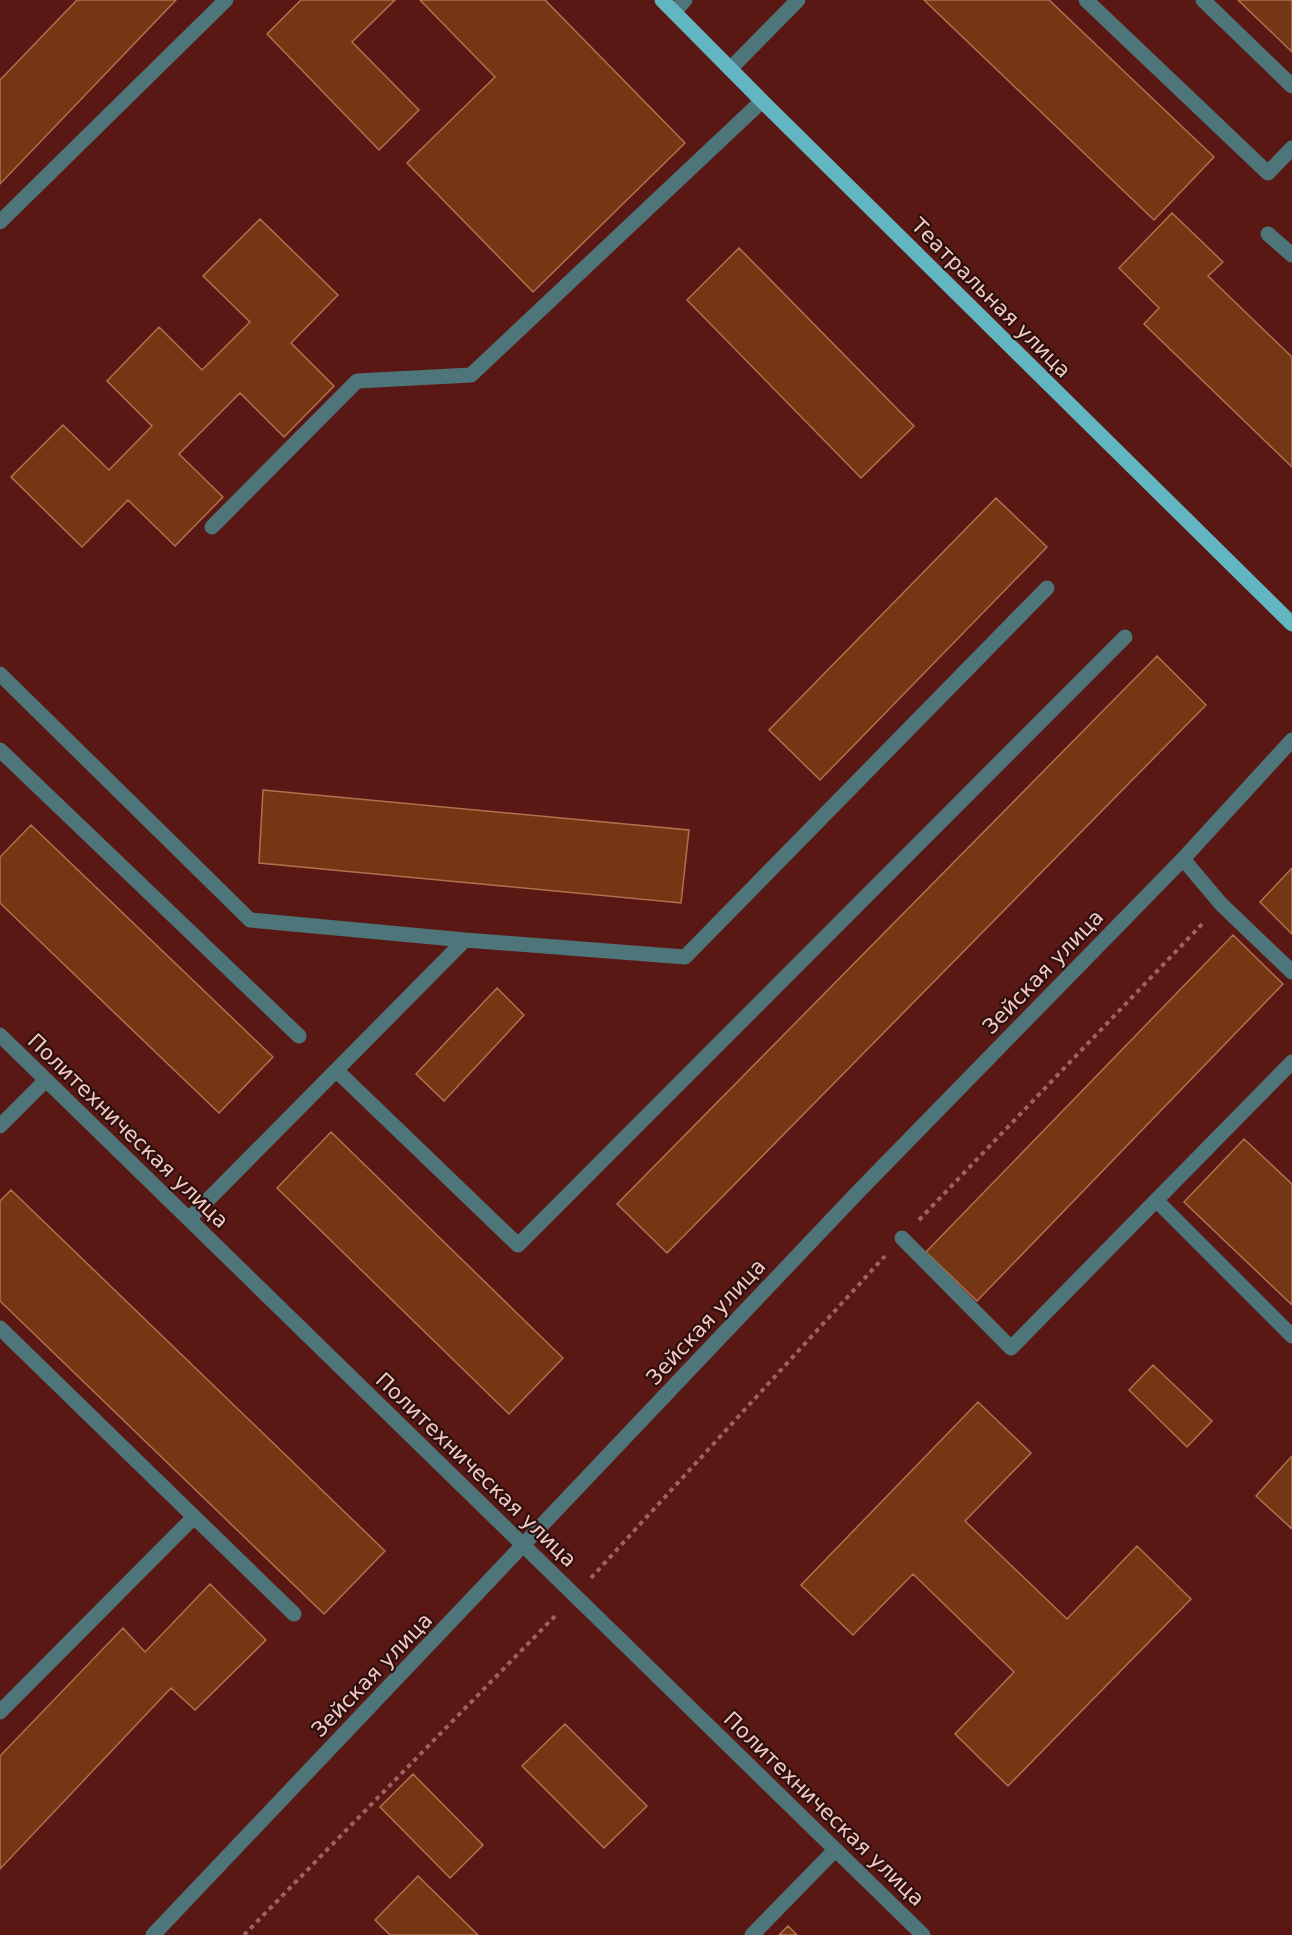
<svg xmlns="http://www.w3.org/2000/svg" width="1292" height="1935" viewBox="0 0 1292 1935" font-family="'DejaVu Sans',sans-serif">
<rect width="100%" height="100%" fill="#5a1815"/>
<path fill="#753713" stroke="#b3704f" stroke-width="1.5" d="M77,0H176L0,184V80Z
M301,0H395L352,42L419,110L379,150L267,34Z
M420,0H545L685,143L533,292L407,163L495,77Z
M924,0H1049L1214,157L1154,220Z
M1238,0H1292V52Z
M1172,213L1223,262L1208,276L1292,357V467L1144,324L1159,308L1119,268Z
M260,219L338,295L291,343L334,386L284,437L240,393L179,454L223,497L175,546L128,500L82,547L11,477L63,425L109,470L152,426L107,381L159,327L202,370L250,322L203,276Z
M739,248L914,426L861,478L687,300Z
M996,498L1047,547L820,780L769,730Z
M1157,656L1206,705L667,1253L617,1204Z
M263,790L689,830L681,903L259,863Z
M31,825L273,1057L219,1113L0,903V857Z
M1292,868V934L1260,902Z
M1233,935L1283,984L977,1301L926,1252Z
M497,988L524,1015L444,1101L416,1074Z
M331,1132L563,1358L509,1414L277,1188Z
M1244,1139L1292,1184V1305L1184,1202Z
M11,1190L385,1551L324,1614L0,1301V1201Z
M1153,1365L1212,1421L1187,1447L1129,1390Z
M978,1402L1031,1453L965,1521L1067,1619L1137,1546L1191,1599L1008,1786L955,1734L1014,1672L913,1574L853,1635L801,1585Z
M1292,1456V1529L1256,1496Z
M210,1584L266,1640L195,1710L171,1688L0,1869V1756L123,1628L145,1652Z
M565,1724L647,1806L604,1848L522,1766Z
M413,1774L483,1845L450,1878L380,1807Z
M418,1876L478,1935H390L375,1920Z
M788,1926L797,1935H779Z"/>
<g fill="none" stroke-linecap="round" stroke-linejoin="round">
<path stroke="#9c6460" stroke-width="4" stroke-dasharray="4.5 4.5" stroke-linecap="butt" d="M919,1220L1204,922
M591,1578L885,1256
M244,1935L557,1614"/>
<path stroke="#4e757a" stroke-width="15" d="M1086,0L1268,173L1292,148
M1203,0L1292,86
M674,12L685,0
M730,69L798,0
M0,222L226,0
M1268,234L1292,255
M212,527L357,381L471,375L762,101
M0,674L250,920L465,940
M0,750L299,1036
M1183,859L1221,904L1292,972
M0,1035L923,1935
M337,1071L518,1245L1125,637
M0,1126L46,1080
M1156,1200L1292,1336
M189,1219L465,940L685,957L1047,588
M902,1238L1011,1348L1292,1062
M0,1328L294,1614
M0,1712L194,1517
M153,1935L857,1193L1183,859L1292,740
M752,1935L835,1850"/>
<path stroke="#62b6c1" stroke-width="15" d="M662,0L762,101L1292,624"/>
</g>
<g text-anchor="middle" stroke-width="4.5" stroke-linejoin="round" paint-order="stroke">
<g font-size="21" fill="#f3c9c3" stroke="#2d100d">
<text transform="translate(991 298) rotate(45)" y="7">Театральная улица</text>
<text transform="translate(1043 972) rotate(-46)" y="7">Зейская улица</text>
<text transform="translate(128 1131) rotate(44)" y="7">Политехническая улица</text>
<text transform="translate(706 1322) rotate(-47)" y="7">Зейская улица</text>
<text transform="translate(476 1470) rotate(44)" y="7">Политехническая улица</text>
<text transform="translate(372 1675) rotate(-46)" y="7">Зейская улица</text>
<text transform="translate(824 1809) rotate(44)" y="7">Политехническая улица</text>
</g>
</g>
</svg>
